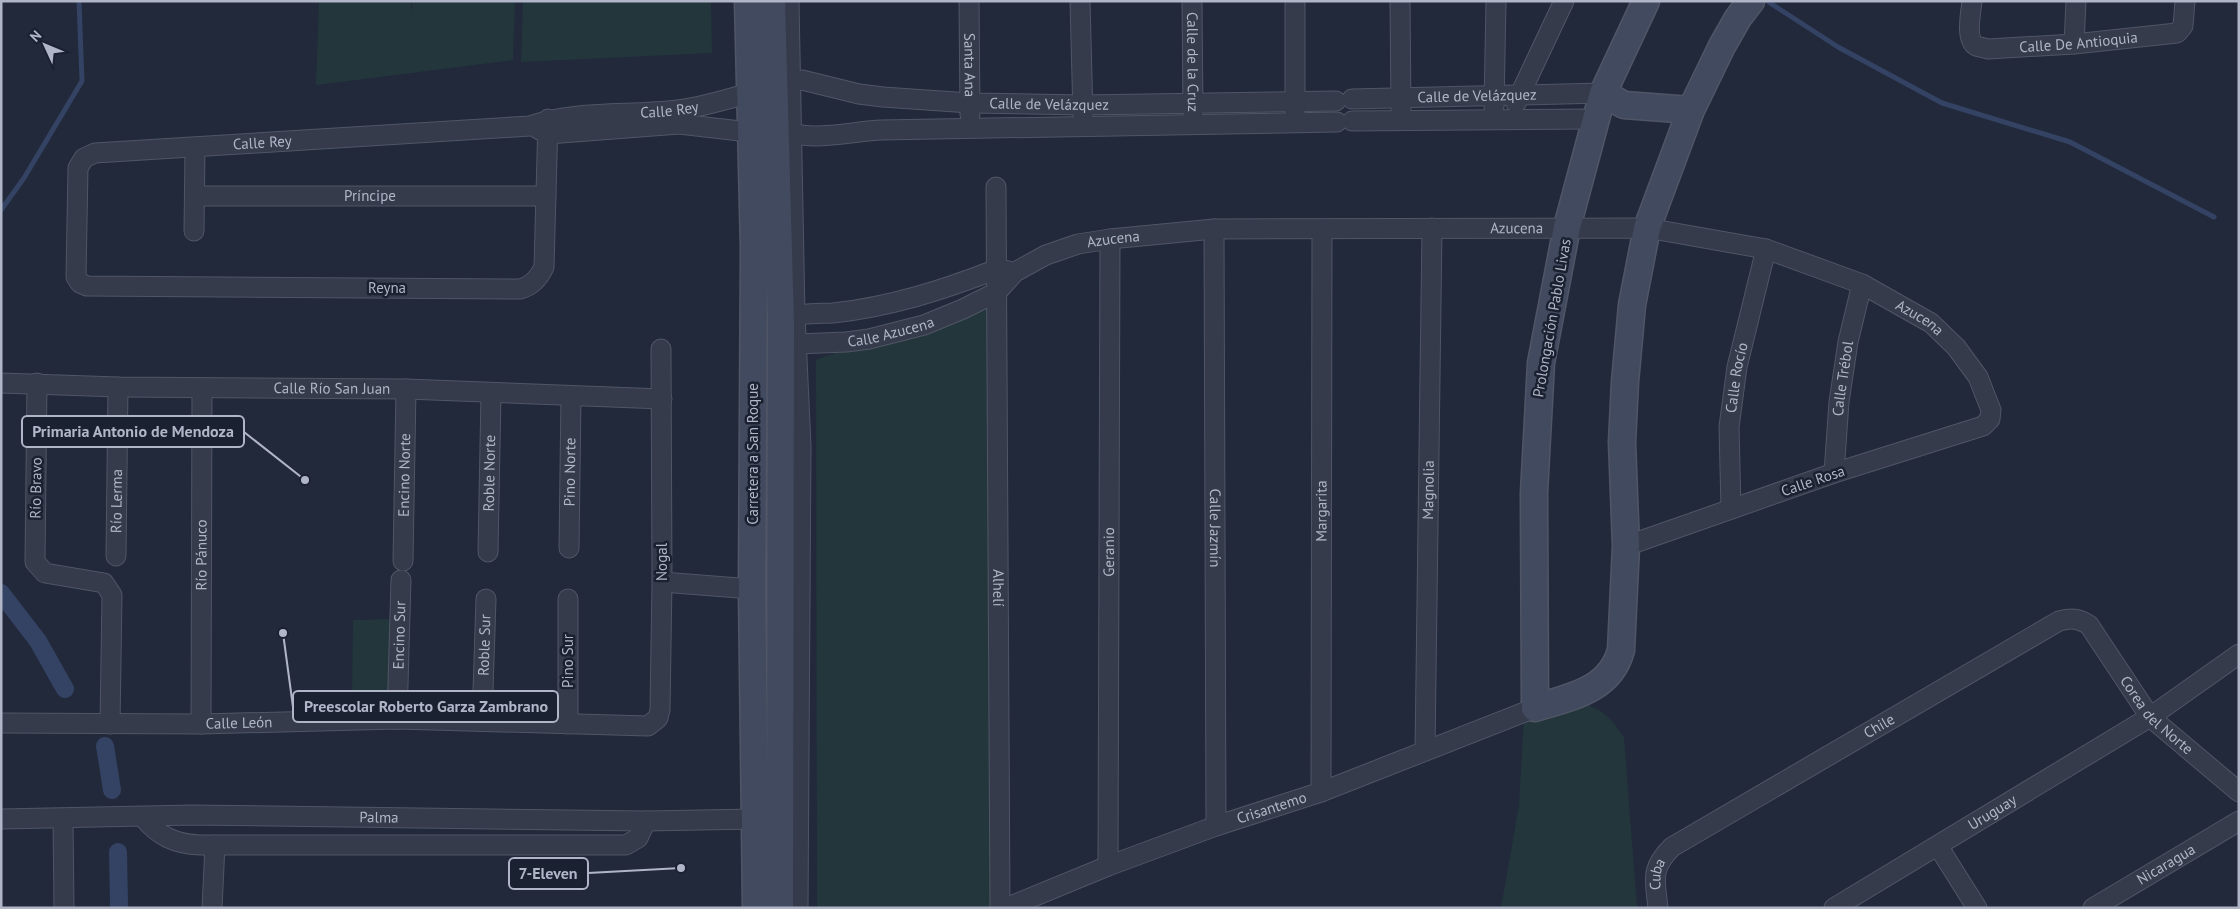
<svg xmlns="http://www.w3.org/2000/svg" width="2240" height="909" viewBox="0 0 2240 909" font-family="'PT Sans',sans-serif">
<rect width="100%" height="100%" fill="#21293b"/>
<path fill="#23363c" d="M319,1H411L412,17V1H515L513,60L316,85Z
M523,1H711L712,53L521,62Z
M993,295L1000,908H817L816,360Z
M392,619L389,693L376,697L352,696L353,620Z
M1579,702C1604,710 1609,716 1624,737L1637,908H1501L1519,805L1524,715Z"/>
<g fill="none" stroke-linecap="round" stroke-linejoin="round">
<path stroke="#344263" stroke-width="5" d="M1767,1L1838,47L1942,103L2070,142L2214,217
M1,210L24,178L82,81L79,1"/>
<path stroke="#344263" stroke-width="18" d="M1,593L38,641L65,689
M105,746L112,790
M118,852L119,905"/>
<defs>
<g id="street">
<path d="M789,1L795,315L801,446L798,908"/>
<path id="s1" d="M969,1L970,115"/>
<path d="M1080,1L1083,116"/>
<path id="s2" d="M1192,1L1193,115"/>
<path d="M1400,1L1401,110"/>
<path id="s3" d="M1972,1C1971,12 1965,39 1976,46C1979,47 1985,48 1988,49L2074,44L2177,33L2183,26L2185,1"/>
<path d="M2074,44L2076,1"/>
<path id="s4" d="M782,89L790,82L802,80L859,94L883,97L970,103L1083,105L1336,101"/>
<path id="s5" d="M1352,99L1603,93"/>
<path d="M1516,103L1564,1"/>
<path d="M1494,107L1496,1"/>
<path d="M1295,113V1"/>
<path id="s6" d="M548,119L544,267C539,278 532,286 520,289L87,286L80,283L76,277L78,168L84,158L95,153L530,126C577,110 629,116 678,110C702,107 725,100 749,93"/>
<path d="M1352,121L1596,119"/>
<path d="M782,128C804,144 853,131 881,130L1337,122"/>
<path d="M538,129L548,134L679,124L749,132"/>
<path id="s7" d="M996,187L1000,908"/>
<path id="s8" d="M195,196H546"/>
<path id="s9" d="M1214,229L1216,826"/>
<path d="M194,231L195,148"/>
<path d="M784,321C797,312 818,314 833,313C890,307 943,290 997,269L1009,271"/>
<path id="s10" d="M781,338L797,344L846,342L869,339L924,325L963,309L997,292L1015,272L1046,255L1078,244L1110,239L1214,229L1647,228L1766,249L1862,284L1931,323L1956,347L1978,377L1991,410L1990,419L1983,426L1834,473L1626,546"/>
<path id="s11" d="M1,383L118,387L406,389L662,399"/>
<path d="M37,383L35,562L45,573L104,583L112,595L110,724"/>
<path id="s12" d="M1834,473L1839,402L1848,342L1862,284"/>
<path id="s13" d="M1731,509L1729,427L1737,367L1766,249"/>
<path id="s14" d="M569,548L571,396"/>
<path id="s15" d="M488,552L491,393"/>
<path id="s16" d="M116,556L118,387"/>
<path id="s17" d="M403,561L406,389"/>
<path d="M662,582L752,589"/>
<path id="s18" d="M397,719L401,580"/>
<path id="s19" d="M482,721L486,599"/>
<path id="s20" d="M1,723L201,724L397,719L648,726L658,718L660,710L662,582L661,349"/>
<path id="s21" d="M201,724L202,388"/>
<path d="M568,724V599"/>
<path id="s22" d="M1425,751L1432,228"/>
<path id="s23" d="M1321,792L1322,230"/>
<path d="M143,817C158,836 175,844 200,845H626L638,838L646,821"/>
<path id="s24" d="M1,819L192,815L646,821L755,819"/>
<path d="M63,819L64,908"/>
<path d="M1938,846L1977,908"/>
<path id="s25" d="M1108,866L1110,239"/>
<path d="M212,908L215,845"/>
<path id="s26" d="M1006,908L1108,866L1216,826L1321,792L1535,708"/>
<path id="s27" d="M1658,908C1655,879 1650,869 1672,847L2059,621C2071,618 2078,618 2089,625L2150,717L2239,792"/>
<path id="s28" d="M1834,908L2150,717L2239,654"/>
<path id="s29" d="M2093,908L2239,821"/>
</g>
<path id="secondary" d="M748,1L754,249L752,589L756,908
M772,1L781,323L780,908
M1646,1L1603,93L1567,227L1541,363L1534,493L1535,708C1570,697 1610,691 1621,650L1626,546L1622,442L1625,382L1632,305L1647,228L1691,110L1722,46L1738,18L1751,1
M1603,93L1624,105L1691,110"/>
</defs>
<use href="#street" stroke="#505666" stroke-width="21"/>
<use href="#secondary" stroke="#505666" stroke-width="29"/>
<use href="#street" stroke="#353b4b" stroke-width="19"/>
<use href="#secondary" stroke="#424a5f" stroke-width="26"/>
</g>
<g text-anchor="middle" stroke-width="5" stroke-linejoin="round" paint-order="stroke">
<g font-size="15" fill="#b0b6c7" stroke="#1a2130">
<text dy="5" stroke="none"><textPath href="#s3" startOffset="150">Calle De Antioquia</textPath></text>
<text dy="5" stroke="none"><textPath href="#s2" startOffset="61">Calle de la Cruz</textPath></text>
<text dy="5" stroke="none"><textPath href="#s1" startOffset="64">Santa Ana</textPath></text>
<text dy="5" stroke="none"><textPath href="#s5" startOffset="125">Calle de Velázquez</textPath></text>
<text dy="5" stroke="none"><textPath href="#s4" startOffset="272">Calle de Velázquez</textPath></text>
<text dy="5" stroke="none"><textPath href="#s6" startOffset="1339">Calle Rey</textPath></text>
<text dy="5" stroke="none"><textPath href="#s6" startOffset="930">Calle Rey</textPath></text>
<text dy="5" stroke="none"><textPath href="#s8" startOffset="175">Príncipe</textPath></text>
<text dy="5" stroke="none"><textPath href="#s10" startOffset="762">Azucena</textPath></text>
<text dy="5" stroke="none"><textPath href="#s10" startOffset="358">Azucena</textPath></text>
<text x="387" y="293">Reyna</text>
<text transform="translate(1552 318) rotate(-80)" y="5">Prolongación Pablo Livas</text>
<text dy="5" stroke="none"><textPath href="#s10" startOffset="1182">Azucena</textPath></text>
<text dy="5" stroke="none"><textPath href="#s10" startOffset="112">Calle Azucena</textPath></text>
<text dy="5" stroke="none"><textPath href="#s13" startOffset="132">Calle Rocío</textPath></text>
<text dy="5" stroke="none"><textPath href="#s12" startOffset="95">Calle Trébol</textPath></text>
<text dy="5" stroke="none"><textPath href="#s11" startOffset="331">Calle Río San Juan</textPath></text>
<text transform="translate(753 454) rotate(-90)" y="5">Carretera a San Roque</text>
<text dy="5" stroke="none"><textPath href="#s14" startOffset="76">Pino Norte</textPath></text>
<text dy="5" stroke="none"><textPath href="#s15" startOffset="79">Roble Norte</textPath></text>
<text dy="5" stroke="none"><textPath href="#s17" startOffset="86">Encino Norte</textPath></text>
<text transform="translate(1813 481) rotate(-19)" y="5">Calle Rosa</text>
<text transform="translate(36 488) rotate(-89)" y="5">Río Bravo</text>
<text dy="5" stroke="none"><textPath href="#s22" startOffset="261">Magnolia</textPath></text>
<text dy="5" stroke="none"><textPath href="#s16" startOffset="55">Río Lerma</textPath></text>
<text dy="5" stroke="none"><textPath href="#s23" startOffset="281">Margarita</textPath></text>
<text dy="5" stroke="none"><textPath href="#s9" startOffset="299">Calle Jazmín</textPath></text>
<text dy="5" stroke="none"><textPath href="#s25" startOffset="314">Geranio</textPath></text>
<text dy="5" stroke="none"><textPath href="#s21" startOffset="169">Río Pánuco</textPath></text>
<text transform="translate(662 562) rotate(-90)" y="5">Nogal</text>
<text dy="5" stroke="none"><textPath href="#s7" startOffset="401">Alhelí</textPath></text>
<text dy="5" stroke="none"><textPath href="#s18" startOffset="84">Encino Sur</textPath></text>
<text dy="5" stroke="none"><textPath href="#s19" startOffset="76">Roble Sur</textPath></text>
<text transform="translate(568 661) rotate(-90)" y="5">Pino Sur</text>
<text dy="5" stroke="none"><textPath href="#s27" startOffset="659">Corea del Norte</textPath></text>
<text dy="5" stroke="none"><textPath href="#s20" startOffset="238">Calle León</textPath></text>
<text dy="5" stroke="none"><textPath href="#s27" startOffset="306">Chile</textPath></text>
<text dy="5" stroke="none"><textPath href="#s26" startOffset="284">Crisantemo</textPath></text>
<text dy="5" stroke="none"><textPath href="#s28" startOffset="185">Uruguay</textPath></text>
<text dy="5" stroke="none"><textPath href="#s24" startOffset="378">Palma</textPath></text>
<text dy="5" stroke="none"><textPath href="#s29" startOffset="85">Nicaragua</textPath></text>
<text dy="5" stroke="none"><textPath href="#s27" startOffset="34">Cuba</textPath></text>
</g>
</g>
<path fill="none" stroke="#b0b6c7" stroke-width="2" d="M305 480L244 432M283 633L293 707M681 868L588 873"/>
<g fill="#b0b6c7" stroke="#1a2130" stroke-width="2">
<circle cx="305" cy="480" r="5"/>
<circle cx="283" cy="633" r="5"/>
<circle cx="681" cy="868" r="5"/>
</g>
<g fill="#1a2130" stroke="#b0b6c7" stroke-width="2">
<rect x="22" y="416" width="222" height="31" rx="5"/>
<rect x="293" y="691" width="265" height="31" rx="5"/>
<rect x="509" y="858" width="79" height="31" rx="5"/>
</g>
<g font-size="16" text-anchor="middle" font-weight="bold" fill="#b0b6c7">
<text x="133" y="437">Primaria Antonio de Mendoza</text>
<text x="426" y="712">Preescolar Roberto Garza Zambrano</text>
<text x="548" y="879">7-Eleven</text>
</g>
<rect width="2240" height="909" fill="none" stroke="#b0b6c7" stroke-width="5"/>
<g transform="translate(45 45) rotate(314)" stroke="#1a2130" stroke-width="4" paint-order="stroke">
<path d="M0-4L9 19L0 12L-9 19Z" fill="#b0b6c7"/>
<text y="-8" font-size="14" font-weight="bold" text-anchor="middle" fill="#b0b6c7">N</text>
</g>
</svg>
